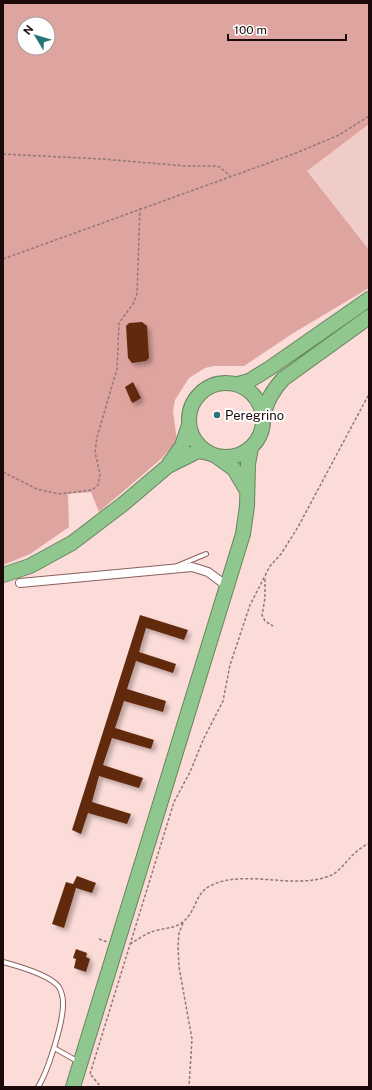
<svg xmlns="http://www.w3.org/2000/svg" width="372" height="1090" viewBox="0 0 372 1090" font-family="'Public Sans',sans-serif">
<defs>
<filter id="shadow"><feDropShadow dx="3.5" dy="3.5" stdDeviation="2" flood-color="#0004"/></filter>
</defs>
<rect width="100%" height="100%" fill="#fcdcd9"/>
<path fill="#efccc8" d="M369,124V250L306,171Z"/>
<path fill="#dea4a0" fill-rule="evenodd" d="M3,3H369V124L307,171L369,250V288L295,332L244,366H214L205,368L189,378L175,400L173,411L177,441L161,459L99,512L91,492L68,494L69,527L30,554L3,565ZM24,24H48V48H24Z"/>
<path fill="#622a0f" filter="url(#shadow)" d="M142,322L147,326L149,358L146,361L132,363L128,358L126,326L129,323Z
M133,382L141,398L133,403L131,401L125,387Z
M140,615L188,630L184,640L146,628L139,652L176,664L173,673L136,661L127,689L166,701L163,712L124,701L115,728L154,740L151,749L112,738L103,765L143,778L139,788L99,776L92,802L131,814L127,824L88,813L81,834L72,830Z
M77,876L96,883L92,893L76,888L64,928L52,924L66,882L73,884Z
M76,949L87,953L86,957L90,959L86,972L74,968L76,959L73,958Z"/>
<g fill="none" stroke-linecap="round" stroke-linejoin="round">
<defs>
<path id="lane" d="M177,566L206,554
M3,962C18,966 50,975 59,987C61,991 63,997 63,1002C64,1021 48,1071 38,1087
M54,1048L79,1062"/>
<path id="street" d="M20,583L192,567L208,572L227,586"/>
<path id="highway" d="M189 420a37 37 0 1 1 74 0a37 37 0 1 1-74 0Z
M238,384L249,381L270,368L369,299
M263,416C267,401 272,391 283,379L369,317
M216,456L234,469L247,491
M169,464L182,446L189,425
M3,575L30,566L72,543L122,505L168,466L198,451L208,453
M73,1087L243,534L247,506L248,464L251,448"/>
</defs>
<use href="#lane" stroke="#8c5f5c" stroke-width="6"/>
<use href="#street" stroke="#8c5f5c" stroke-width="10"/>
<use href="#highway" stroke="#67855f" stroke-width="16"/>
<path stroke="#917977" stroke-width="1.5" stroke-dasharray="3 2" stroke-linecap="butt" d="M3,154L102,159L186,166H214L220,167L231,177
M3,259L296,153L339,135L369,116
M3,472L37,489L59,494L92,490L98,485L100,474L95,452L97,437L117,369L119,323L133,304L137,294L140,208
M265,579V598L262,615L265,621L273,626
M183,923L179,933L178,946L179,967L192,1039L189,1087
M99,939L107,942
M130,944C137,940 144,935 151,932C162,928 177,929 185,920C197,909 195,892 212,885C246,869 294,890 329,876C338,873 344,864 350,858C355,852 362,847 369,843
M90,1074L174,802L190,772L204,738L223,701L230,665L250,605L270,566L281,554L298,527L369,394
M91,1075L101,1087"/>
<use href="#lane" stroke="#fff" stroke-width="4"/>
<use href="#street" stroke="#fff" stroke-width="8"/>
<use href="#highway" stroke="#90c78e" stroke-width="14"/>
</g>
<circle fill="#29737a" stroke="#fff" stroke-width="1.5" cx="217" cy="415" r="4"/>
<g text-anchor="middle" stroke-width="4" stroke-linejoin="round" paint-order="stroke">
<g font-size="13" fill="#1b0a09" stroke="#fff" text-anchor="start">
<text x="225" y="420">Peregrino</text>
</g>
</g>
<rect width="372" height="1090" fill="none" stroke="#1b0a09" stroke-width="8"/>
<g transform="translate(36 36) rotate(308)"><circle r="19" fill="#ffffff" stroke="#a49d9d"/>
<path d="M0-3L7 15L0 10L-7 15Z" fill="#29737a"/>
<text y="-6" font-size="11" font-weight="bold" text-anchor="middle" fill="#1b0a09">N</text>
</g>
<path d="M228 34v6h118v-6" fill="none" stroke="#1b0a09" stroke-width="2"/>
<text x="234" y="34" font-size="12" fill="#1b0a09" stroke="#ffffff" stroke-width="3" paint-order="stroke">100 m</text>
</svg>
